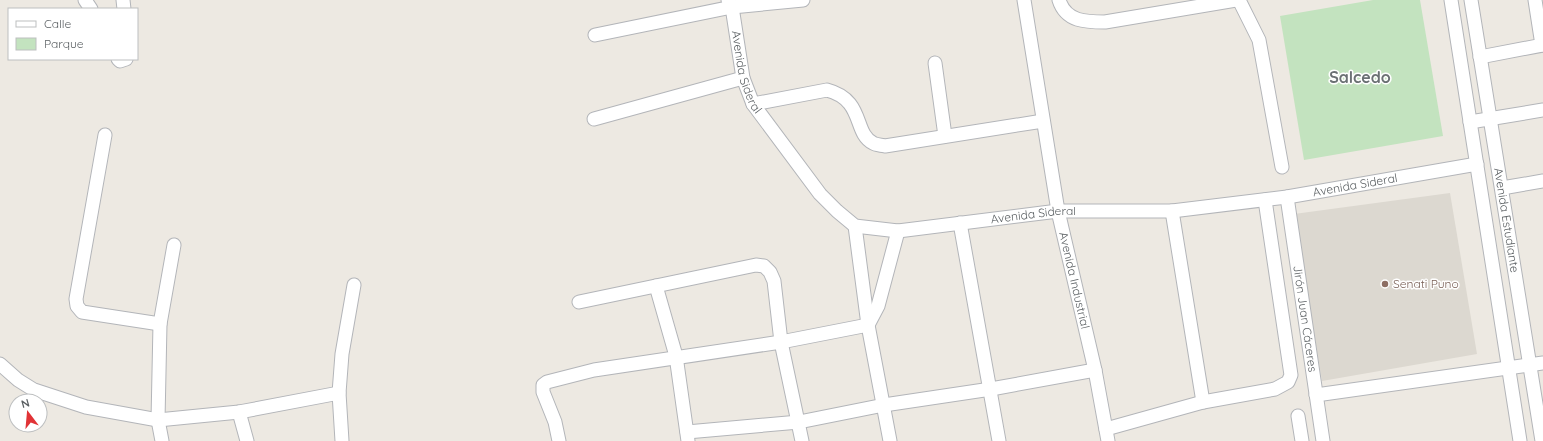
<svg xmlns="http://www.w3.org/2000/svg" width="1543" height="441" viewBox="0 0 1543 441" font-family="Quicksand,sans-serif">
<rect width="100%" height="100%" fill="#ede9e2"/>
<path fill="#dcd8d0" d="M1450,193L1477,354L1322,381L1294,214Z"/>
<path fill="#c3e3bf" d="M1373,0H1420L1443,136L1304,160L1280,16Z"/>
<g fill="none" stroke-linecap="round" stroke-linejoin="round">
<defs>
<g id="minor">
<path d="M85,0L91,9"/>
<path d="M123,0L124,9"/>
<path id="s1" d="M728,0L732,7L743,78L753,104L820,194L837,211L855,226L898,231L1058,211H1172L1287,197L1477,164"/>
<path id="s2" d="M1024,0L1058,211L1095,370L1108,441"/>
<path d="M1059,0C1066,22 1086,22 1105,22L1236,0"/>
<path d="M1239,0L1259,40L1282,167"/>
<path d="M1451,0L1520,441"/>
<path id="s3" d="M1471,0L1542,441"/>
<path d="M1535,0L1542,45"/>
<path d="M595,35L732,7L803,0"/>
<path d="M1480,57L1543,45"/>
<path d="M118,59L120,61L126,59"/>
<path d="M935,63L945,136"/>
<path d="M753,104L827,90C865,100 853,133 873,143C876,145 881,145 885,146L1043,121"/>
<path d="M594,119L743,78"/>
<path d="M1470,122L1543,110"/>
<path d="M105,135L76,299L77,306L82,312L160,324"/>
<path d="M1502,188L1543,181"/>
<path id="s4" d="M1287,197L1323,441"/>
<path d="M1172,211L1203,402"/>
<path d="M960,223L999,441"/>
<path d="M855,226L868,325L890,441"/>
<path d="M656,286L676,356L688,441"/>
<path d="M579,302L756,265L764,266L770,272L774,281L781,342L802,441"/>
<path d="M0,364L18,380L34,390L86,407L158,420L239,412L339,393"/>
<path d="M1316,395L1543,363"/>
<path d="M239,412L247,441"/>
<path d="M1298,416L1302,441"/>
<path d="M1106,429L1203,402L1275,389L1288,382L1291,375L1265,200"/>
<path d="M687,432L799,422L884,405L991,389L1095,370"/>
<path d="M162,441L158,420L160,324L174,245"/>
<path d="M342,441L339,393L342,354L354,285"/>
<path d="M559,441L555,422L543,392V385L547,382L594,370L781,342L868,325L878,306L898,231"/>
</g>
</defs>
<use href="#minor" stroke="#b3b5b9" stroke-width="15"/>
<use href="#minor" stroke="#fff" stroke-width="13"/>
</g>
<circle fill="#8d6e63" stroke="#fff" stroke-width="1.5" cx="1385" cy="284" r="4"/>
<g text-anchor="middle" stroke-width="3" stroke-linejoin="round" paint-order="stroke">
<g font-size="12" fill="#5a5f62" stroke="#fff">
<text dy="4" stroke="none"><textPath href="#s1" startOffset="75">Avenida Sideral</textPath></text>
<text dy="4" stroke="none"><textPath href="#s1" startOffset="771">Avenida Sideral</textPath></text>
<text dy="4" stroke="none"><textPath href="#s1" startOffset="447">Avenida Sideral</textPath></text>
<text dy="4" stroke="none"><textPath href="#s3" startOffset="223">Avenida Estudiante</textPath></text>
<text dy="4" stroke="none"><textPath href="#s2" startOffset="285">Avenida Industrial</textPath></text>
<text dy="4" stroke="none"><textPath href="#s4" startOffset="123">Jirón Juan Cáceres</textPath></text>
</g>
<g font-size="12" fill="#785e54" stroke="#fff" text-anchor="start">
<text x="1393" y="288">Senati Puno</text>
</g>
<g font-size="16" font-weight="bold" fill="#6b7174" stroke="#fff">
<text x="1360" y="83">Salcedo</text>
</g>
</g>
<rect x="8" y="8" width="130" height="52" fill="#ffffff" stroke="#bdbfc0"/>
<rect x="16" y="21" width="20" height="6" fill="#ffffff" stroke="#bdbfc0"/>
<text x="44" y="28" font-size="12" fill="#5a5f62">Calle</text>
<rect x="16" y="38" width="20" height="12" fill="#c3e3bf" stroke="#bdbfc0"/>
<text x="44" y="48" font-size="12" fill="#5a5f62">Parque</text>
<g transform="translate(28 413) rotate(344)"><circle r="19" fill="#ffffff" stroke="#bdbfc0"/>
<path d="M0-3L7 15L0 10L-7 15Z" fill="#e13336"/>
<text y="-6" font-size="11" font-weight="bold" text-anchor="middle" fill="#5a5f62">N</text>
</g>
</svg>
